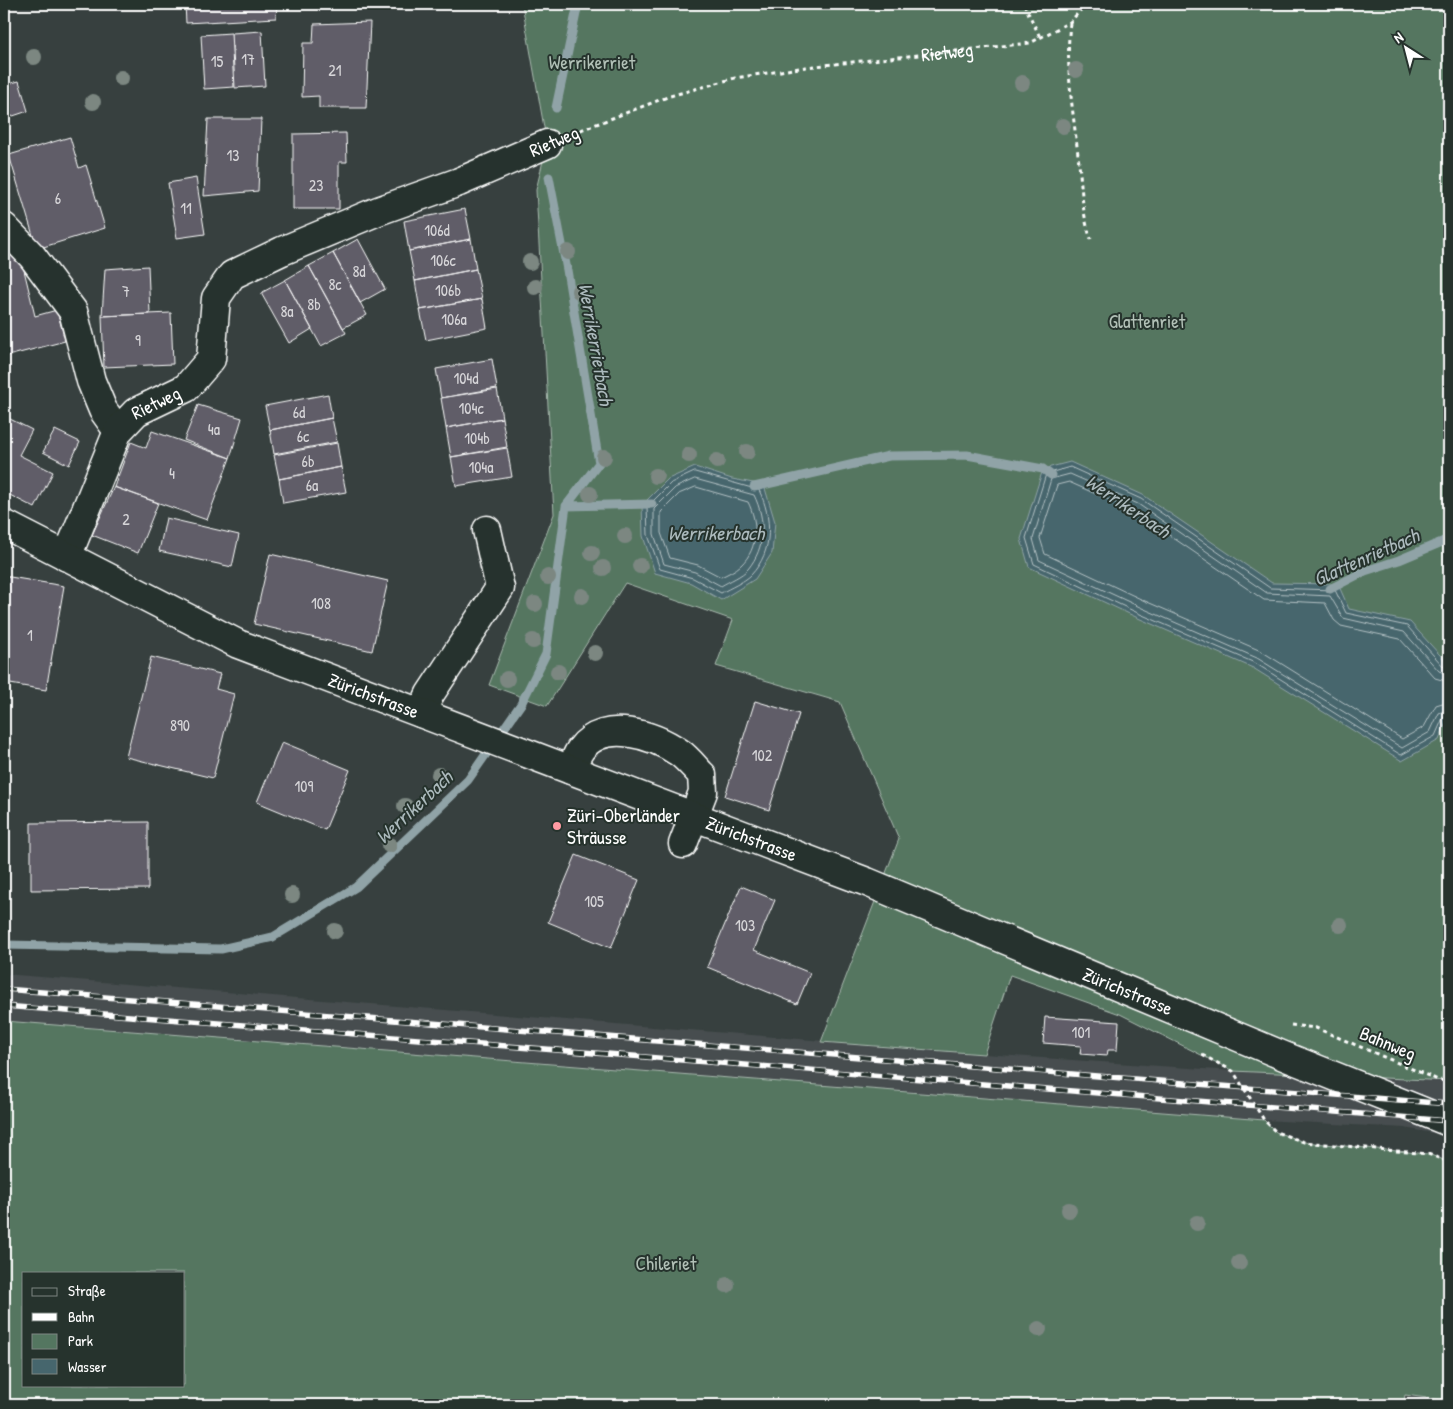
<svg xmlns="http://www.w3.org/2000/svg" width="1453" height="1409" viewBox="0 0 1453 1409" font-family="'Patrick Hand',sans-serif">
<rect width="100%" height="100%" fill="#37403f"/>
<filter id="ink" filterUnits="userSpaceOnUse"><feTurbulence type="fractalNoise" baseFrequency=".02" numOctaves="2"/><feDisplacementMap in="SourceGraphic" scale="10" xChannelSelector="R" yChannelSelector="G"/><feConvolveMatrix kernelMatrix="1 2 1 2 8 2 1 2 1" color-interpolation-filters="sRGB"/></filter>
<g filter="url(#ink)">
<path fill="#474d4f" d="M4,974L984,1054L1233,1071L1449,1081V1136L1405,1128L1264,1120L4,1021Z"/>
<path fill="#547660" stroke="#aabab0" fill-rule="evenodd" d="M522,4H1449V1081L1233,1071L1120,1014L1010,975L984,1054L821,1042L899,839L840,702L716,666L733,620L625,583L547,706L489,685L554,514L536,190L547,144Z
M4,1021L1264,1120L1276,1132L1304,1142L1428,1154L1449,1162V1401L1405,1395L1403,1405H4ZM24,1273H184V1385H24Z"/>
<path fill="#46666d" stroke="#90a3a7" d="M1070,462L1143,495L1272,583L1338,584L1349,609L1410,622L1449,665V715L1439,740L1402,761L1253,668L1138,618L1029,567L1021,539L1043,469Z
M695,467L732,479L764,485L775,522L772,553L755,579L721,600L691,583L655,573L643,536L642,505L668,479Z"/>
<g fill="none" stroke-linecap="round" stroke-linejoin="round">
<path stroke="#b5c2c5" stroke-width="1" d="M695,472L759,490C772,517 774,551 751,575C744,582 730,588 721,593L693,578L660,569L648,535L647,507L671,483Z
M695,479L754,495C766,520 766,547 748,569C742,576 729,581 721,586L695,572L664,564L654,534V509L675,488Z
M696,487L748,502C758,522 759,548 741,565C736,570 727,574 721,577L698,565L670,558L661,533V512L679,494Z
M1449,668L1444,667L1407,626L1346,613L1335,590L1270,588L1141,499L1070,467L1046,474L1026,538L1034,564L1140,614L1255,663L1401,755L1435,736L1443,718L1449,715
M1449,675L1439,671L1404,632L1343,618L1330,596L1267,593L1138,504L1070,474L1051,479L1033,539L1039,560L1142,608L1257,658L1402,748L1430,732L1439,713L1449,709
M1449,682L1435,678L1400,639L1341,626L1334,620L1325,603L1264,600L1134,511L1069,482L1057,485L1040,538L1045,554L1145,601L1261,651L1402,739L1424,727L1436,705L1449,701"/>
<path stroke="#90a3a7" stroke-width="9" d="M556,108L578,4
M754,487L889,456L967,455L1043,469L1051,475
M566,506L652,504
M1330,589L1365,571L1399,560L1449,539
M4,945L221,949L273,937L356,887L468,780L521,704L546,654L566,506L599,463L567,270L549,177"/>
</g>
<path fill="#605d68" stroke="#fff" d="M185,4H277L276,18L186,23Z
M370,22L366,108H319V96L302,97L303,43H313L314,24Z
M262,31L265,86L235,88L232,33Z
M231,33L234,87L204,89L201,35Z
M19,81L28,111L4,119V85Z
M208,119H261L258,191L204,196Z
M346,133L347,162H339V209H293V134Z
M70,137L79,168L86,165L105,228L37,249L9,155Z
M196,178L205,234L177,238L168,183Z
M465,209L471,239L409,251L404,221Z
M358,239L385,289L360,303L333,253Z
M471,239L476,269L415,281L409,251Z
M9,253L23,266L35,316L57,310L65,341L4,357V254Z
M333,253L367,315L343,328L309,266Z
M148,266L150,314L102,316L105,269Z
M309,266L346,333L321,346L285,280Z
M476,269L482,299L420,310L415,281Z
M285,280L312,329L289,343L261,293Z
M482,299L487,328L426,340L420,310Z
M171,313L173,364L104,367L102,316Z
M492,359L497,388L441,398L436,369Z
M497,389L502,418L446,428L441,398Z
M328,394L332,418L270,430L265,406Z
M198,405L242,418L230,458L184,440Z
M4,416L32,430L19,455L53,472L35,508L4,492L8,480L4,478Z
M332,418L337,442L274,454L270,430Z
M502,418L507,447L451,457L446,428Z
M55,430L80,442L69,465L43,452Z
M152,431L230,458L207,520L114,487L131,442L146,448Z
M337,443L341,467L279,479L274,455Z
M507,448L512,477L456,486L451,457Z
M341,467L346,492L283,503L279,479Z
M114,487L158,503L138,553L92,535Z
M166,518L239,535L232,567L159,551Z
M270,554L388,581L372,651L254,624Z
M4,576L64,586L46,690L4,683Z
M151,657L220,674L216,689L234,694L213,778L126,757Z
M755,701L799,714L769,810L725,796Z
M282,742L350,770L325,830L257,802Z
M148,822V889L31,890V823Z
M576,855L639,880L611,948L548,922Z
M741,886L775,900L754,950L810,973L797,1004L707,967Z
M1045,1017L1119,1022L1117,1050H1108L1107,1056L1080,1054L1081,1046L1043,1043Z"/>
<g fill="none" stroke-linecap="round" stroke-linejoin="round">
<defs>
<g id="minor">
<path d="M4,227L32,256L73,311L91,381L103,410L118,431"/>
<path id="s2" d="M67,557L118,431L136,412L186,388L211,359L216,298L232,275L282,251L378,211L459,182L547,144"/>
<path d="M421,713L430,694L500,588L487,530"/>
<path d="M571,770C574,764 576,755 581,749C604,718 654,735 680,753C688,759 695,768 702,775L703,792L683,844"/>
</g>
<g id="major">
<path id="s3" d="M4,524L238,644L867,882L1284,1056L1449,1122"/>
</g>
</defs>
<use href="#minor" stroke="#fff" stroke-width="31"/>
<use href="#major" stroke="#fff" stroke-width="31"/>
<g stroke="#fff" stroke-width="3" stroke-dasharray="4 4" stroke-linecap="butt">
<path d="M1024,4L1041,39"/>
<path d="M1070,23C1065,71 1074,116 1079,164C1082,190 1082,215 1091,239"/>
<path id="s1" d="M573,133L670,96L735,78L806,67L1030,43L1070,22L1086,4"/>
<path d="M1291,1025L1316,1028L1438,1080L1449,1081"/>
<path d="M1202,1055L1233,1071L1264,1120L1276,1132L1304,1142L1428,1154L1449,1162"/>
</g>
<use href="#minor" stroke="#26332d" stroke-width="28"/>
<use href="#major" stroke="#26332d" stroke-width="28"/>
<defs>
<path id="rail" d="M4,989L1449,1104
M4,1006L1449,1121"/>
</defs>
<use href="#rail" stroke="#fff" stroke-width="5.5"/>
<use href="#rail" stroke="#26332d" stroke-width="4" stroke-dasharray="11" stroke-linecap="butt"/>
</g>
<g fill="#7b8781">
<circle cx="34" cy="57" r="8"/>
<circle cx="1076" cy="70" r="8"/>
<circle cx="121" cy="78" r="8"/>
<circle cx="1022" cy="83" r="8"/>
<circle cx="93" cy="102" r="8"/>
<circle cx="1063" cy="126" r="8"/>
<circle cx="568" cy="252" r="8"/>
<circle cx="530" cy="262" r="8"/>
<circle cx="535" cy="287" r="8"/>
<circle cx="579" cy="291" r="8"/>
<circle cx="747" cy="452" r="8"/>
<circle cx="689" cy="455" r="8"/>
<circle cx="604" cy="457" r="8"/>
<circle cx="717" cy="461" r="8"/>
<circle cx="656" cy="476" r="8"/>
<circle cx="590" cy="494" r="8"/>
<circle cx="625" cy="536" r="8"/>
<circle cx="592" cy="553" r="8"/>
<circle cx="640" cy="566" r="8"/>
<circle cx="603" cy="568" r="8"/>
<circle cx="548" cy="577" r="8"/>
<circle cx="582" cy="596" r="8"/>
<circle cx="535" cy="604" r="8"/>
<circle cx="533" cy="641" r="8"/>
<circle cx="595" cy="653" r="8"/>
<circle cx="558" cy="672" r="8"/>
<circle cx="507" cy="679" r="8"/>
<circle cx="439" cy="775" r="8"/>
<circle cx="405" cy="806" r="8"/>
<circle cx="389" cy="845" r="8"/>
<circle cx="292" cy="895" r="8"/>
<circle cx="1340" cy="925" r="8"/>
<circle cx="335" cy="931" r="8"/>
<circle cx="1069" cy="1210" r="8"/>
<circle cx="1197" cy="1223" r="8"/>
<circle cx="1239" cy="1263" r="8"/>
<circle cx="727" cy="1285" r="8"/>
<circle cx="1039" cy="1329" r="8"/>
</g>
</g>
<circle fill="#ff9aa2" stroke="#26332d" stroke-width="2" cx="557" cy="826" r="5"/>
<g text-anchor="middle" stroke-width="4" stroke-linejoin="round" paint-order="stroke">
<g font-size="16" fill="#d7d6d9">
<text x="248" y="65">17</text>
<text x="217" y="67">15</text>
<text x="335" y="76">21</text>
<text x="233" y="161">13</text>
<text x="316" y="191">23</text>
<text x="58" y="204">6</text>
<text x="186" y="214">11</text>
<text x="437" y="236">106d</text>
<text x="443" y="266">106c</text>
<text x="359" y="277">8d</text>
<text x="335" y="290">8c</text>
<text x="448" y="296">106b</text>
<text x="126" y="297">7</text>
<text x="314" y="310">8b</text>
<text x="287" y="317">8a</text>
<text x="454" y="325">106a</text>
<text x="138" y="346">9</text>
<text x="466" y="384">104d</text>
<text x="471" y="414">104c</text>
<text x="299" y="418">6d</text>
<text x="214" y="435">4a</text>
<text x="303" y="442">6c</text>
<text x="477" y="444">104b</text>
<text x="308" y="467">6b</text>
<text x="481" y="473">104a</text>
<text x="172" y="479">4</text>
<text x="312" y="491">6a</text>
<text x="126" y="525">2</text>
<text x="321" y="609">108</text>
<text x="30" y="641">1</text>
<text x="180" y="731">890</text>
<text x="762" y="761">102</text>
<text x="304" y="792">109</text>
<text x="594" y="907">105</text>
<text x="745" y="931">103</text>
<text x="1081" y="1038">101</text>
</g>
<g font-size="19" fill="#fff" stroke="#26332d">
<text dy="7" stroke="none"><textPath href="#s1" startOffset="385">Rietweg</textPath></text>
<text transform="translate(554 141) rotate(-23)" y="7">Rietweg</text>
<text dy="7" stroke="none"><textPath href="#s2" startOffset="184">Rietweg</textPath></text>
<text dy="7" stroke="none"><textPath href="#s3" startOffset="408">Zürichstrasse</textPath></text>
<text dy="7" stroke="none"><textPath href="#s3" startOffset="812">Zürichstrasse</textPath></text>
<text dy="7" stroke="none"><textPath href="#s3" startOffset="1218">Zürichstrasse</textPath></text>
<text transform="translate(1388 1043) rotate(23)" y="7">Bahnweg</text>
</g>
<g font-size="19" fill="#b2c1b7" stroke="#26332d">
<text x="592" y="69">Werrikerriet</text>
<text x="1147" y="328">Glattenriet</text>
<text x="666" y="1270">Chileriet</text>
</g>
<g font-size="19" fill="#fff" stroke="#26332d" text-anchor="start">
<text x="567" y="822">Züri-Oberländer<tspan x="567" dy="22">Sträusse</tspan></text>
</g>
<g font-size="20" font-style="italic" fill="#acbabd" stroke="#26332d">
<text transform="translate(596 344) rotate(80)" y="7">Werrikerrietbach</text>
<text transform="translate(1128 506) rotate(34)" y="7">Werrikerbach</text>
<text x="716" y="540">Werrikerbach</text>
<text transform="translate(1366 557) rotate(-24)" y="7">Glattenrietbach</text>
<text transform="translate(414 807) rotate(-43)" y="7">Werrikerbach</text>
</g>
</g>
<rect width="1453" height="1409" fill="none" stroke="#26332d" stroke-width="20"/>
<rect x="10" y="10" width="1433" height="1389" fill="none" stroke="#fff" stroke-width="2" filter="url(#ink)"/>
<rect x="22" y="1272" width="162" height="115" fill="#26332d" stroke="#7d8581"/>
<rect x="32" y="1288" width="25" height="8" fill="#26332d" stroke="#7d8581"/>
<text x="68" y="1296" font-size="15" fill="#ffffff">Straße</text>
<rect x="32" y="1313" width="25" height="8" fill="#ffffff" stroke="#7d8581"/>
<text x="68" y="1322" font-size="15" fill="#ffffff">Bahn</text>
<rect x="32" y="1334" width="25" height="15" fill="#547660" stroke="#7d8581"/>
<text x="68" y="1346" font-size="15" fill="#ffffff">Park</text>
<rect x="32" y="1359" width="25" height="15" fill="#46666d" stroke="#7d8581"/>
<text x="68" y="1372" font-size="15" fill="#ffffff">Wasser</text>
<g transform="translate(1406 48) rotate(324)" stroke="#26332d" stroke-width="4" paint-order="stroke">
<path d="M0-4L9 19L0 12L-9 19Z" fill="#ffffff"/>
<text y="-8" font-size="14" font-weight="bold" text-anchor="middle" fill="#ffffff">N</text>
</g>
</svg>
